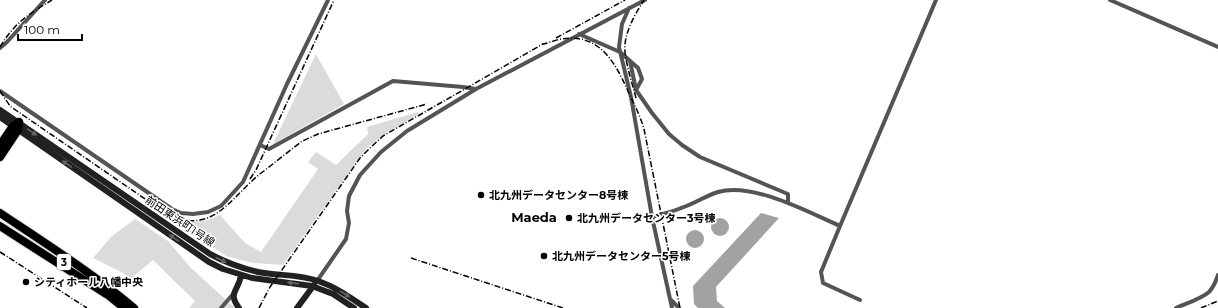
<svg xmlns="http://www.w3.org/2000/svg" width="1218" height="308" viewBox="0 0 1218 308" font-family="Montserrat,'Noto Sans JP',sans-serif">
<rect width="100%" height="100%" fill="#fff"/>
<path fill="#dbdbdb" d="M316,54L344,104L273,144Z
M418,112L419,114L383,135L368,147L352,168L283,265L253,263L226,256L168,217C190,223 198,225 220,215L245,243L261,252L318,169L308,162L316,152L336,165L368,134L367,127Z
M135,219L168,241L190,267L235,308H189L195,301L153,260L135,275L132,281L123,273L93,258L112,236Z"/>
<path fill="#a2a2a2" d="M761,213L779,218L716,287L717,301L725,308H698L694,304L693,286Z
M711 227a9 9 0 1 1 18 0a9 9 0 1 1-18 0Z
M686 239a9 9 0 1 1 18 0a9 9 0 1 1-18 0Z"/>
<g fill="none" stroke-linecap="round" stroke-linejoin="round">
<defs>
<path id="highway" d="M0,145L13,126L19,122
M0,157L18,130L19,122
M0,213C45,243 92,273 134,308
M0,226L106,294
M103,291L124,308"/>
</defs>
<use href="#highway" stroke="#dbdbdb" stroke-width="10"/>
<path stroke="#545454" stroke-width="4" d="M1110,0L1218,47
M629,8L622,24L619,47L631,97L652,217L672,308
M579,34L620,52L638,68L642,79L636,90
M0,48L7,42L45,0
M630,61L636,90L652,113L669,134L682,145L700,157L788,194V203
M0,91L172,209L181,213L193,214L208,212L221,206L243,182L287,84L328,0
M260,145L269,149L393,81L463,87L476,89
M652,217C662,214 672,212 681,208C694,204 705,196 718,192C753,182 808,212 840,226L936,0
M840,226L821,272L823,283L860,300
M317,281L346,239L349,223L347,211L349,196L360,175L381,152L407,131L476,89L645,0
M671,300L679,308
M221,308L234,293
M1176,308C1185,304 1201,299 1209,292C1213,288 1216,281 1218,275"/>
<path stroke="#212121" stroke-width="6" d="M0,110L210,254C225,262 241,268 258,272C278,276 299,274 318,281C336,287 351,298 366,308
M0,117L209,262L223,269L252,278L312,286L333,294L354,308
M239,308C227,292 239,291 241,275
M297,308L314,285"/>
<use href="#highway" stroke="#000" stroke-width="8"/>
<path stroke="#000" stroke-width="1.5" stroke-dasharray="6 2 1 2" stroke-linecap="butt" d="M556,38L625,0
M0,47C14,23 29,14 52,0
M0,91L10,106L17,111L167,214C209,234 226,205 253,180C259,174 267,169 274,163C283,156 292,149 301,142C306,139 312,137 318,134L427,104
M636,98C632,83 627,68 625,52C623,35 635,14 644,0
M250,179L256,170L334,0
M0,252L87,308
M411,258L563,308
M259,308L270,287L360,158L370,148L383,136L543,44C549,43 555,40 561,39C598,33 614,60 627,89C633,102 640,115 644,129L680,308
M1201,308L1218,301"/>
</g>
<defs><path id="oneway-solid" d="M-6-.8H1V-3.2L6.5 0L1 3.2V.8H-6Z"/></defs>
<g fill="#646464">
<use href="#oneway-solid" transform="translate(32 132) rotate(35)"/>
<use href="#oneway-solid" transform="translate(67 164) rotate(-145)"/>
<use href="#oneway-solid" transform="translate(174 238) rotate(-145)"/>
<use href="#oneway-solid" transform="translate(221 260) rotate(27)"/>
<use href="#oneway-solid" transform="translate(293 283) rotate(-172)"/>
<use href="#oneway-solid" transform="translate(345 294) rotate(32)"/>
</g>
<g fill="#000" stroke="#fff" stroke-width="1.5">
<circle cx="481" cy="195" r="4"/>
<circle cx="569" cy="218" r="4"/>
<circle cx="544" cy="256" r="4"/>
<circle cx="26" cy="282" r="4"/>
</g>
<g text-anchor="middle" stroke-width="3" stroke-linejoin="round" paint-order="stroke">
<rect fill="#fff" stroke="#4c4c4c" stroke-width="1" x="57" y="254" width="14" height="16" rx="3"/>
<g font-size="10" font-weight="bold" fill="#000">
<text x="64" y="266">3</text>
</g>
<g font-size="11" font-weight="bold" fill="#000" stroke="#fff" text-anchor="start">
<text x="489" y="199">北九州データセンター8号棟</text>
<text x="577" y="222">北九州データセンター3号棟</text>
<text x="552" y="260">北九州データセンター5号棟</text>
<text x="34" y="286">シティホール八幡中央</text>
</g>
<g font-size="11" fill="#000" stroke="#fff">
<text transform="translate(180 221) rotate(34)" y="4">前田東浜町1号線</text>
</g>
<g font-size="13" font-weight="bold" fill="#000" stroke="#fff">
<text x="534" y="222">Maeda</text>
</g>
</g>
<path d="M18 34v6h64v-6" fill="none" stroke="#000000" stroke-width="2"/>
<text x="24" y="34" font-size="12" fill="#000000" stroke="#ffffff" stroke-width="3" paint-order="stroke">100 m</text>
</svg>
